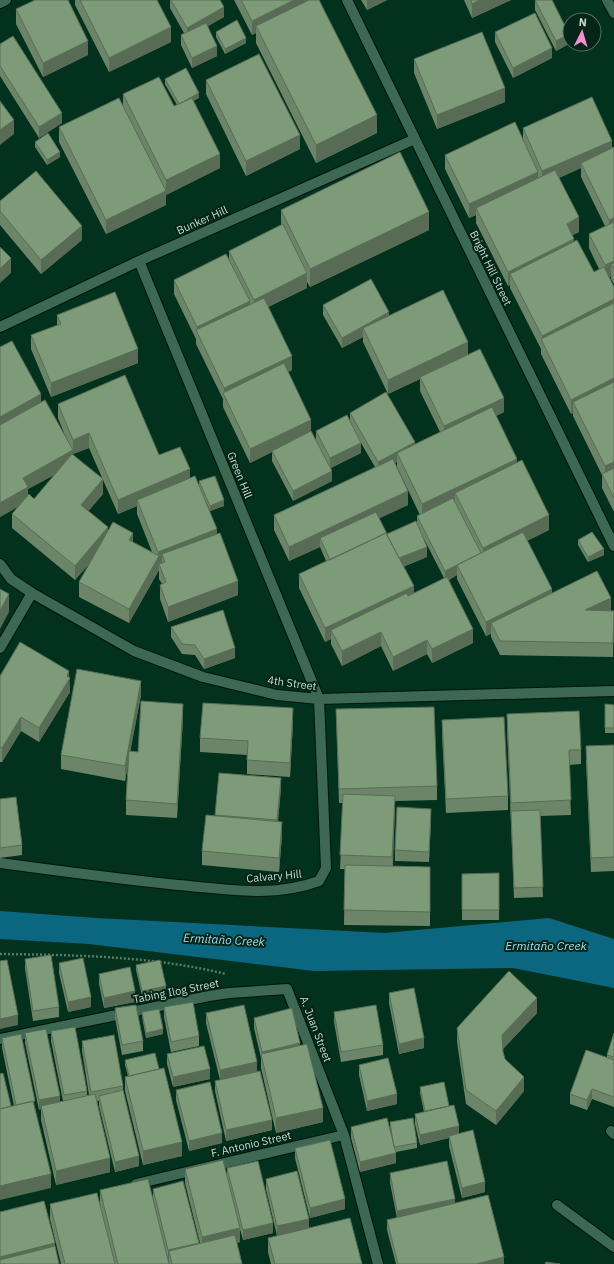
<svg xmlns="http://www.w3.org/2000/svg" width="614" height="1264" viewBox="0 0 614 1264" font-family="'IBM Plex Sans',sans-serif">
<rect width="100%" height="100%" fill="#02311e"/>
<path fill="#0b677f" d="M0,911L96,918L385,933L549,918L614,939V988L513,968L314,971L89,944L0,939Z"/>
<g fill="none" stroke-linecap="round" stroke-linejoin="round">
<defs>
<path id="minor" d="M347,0L614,546
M607,0L614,13
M0,3L6,0
M0,327L139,261L415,139
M0,564L11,579L32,593L134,651L203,677L277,695L319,699L614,691
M0,648L32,593
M0,863C59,871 119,879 178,885C225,889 274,898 319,881L326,868L319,699L139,261
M0,1039L209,996L229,993L287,989L344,1135L378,1264
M611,1131L614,1134
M136,1184L344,1135
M557,1205L614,1247"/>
</defs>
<use href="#minor" stroke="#01150c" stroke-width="12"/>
<path stroke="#557a69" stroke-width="2.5" stroke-dasharray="2 2" stroke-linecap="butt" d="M0,954C76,955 152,956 226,974"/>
<use href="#minor" stroke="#3d6853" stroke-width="10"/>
</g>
<path fill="#6c8568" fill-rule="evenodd" d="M75,0H157L171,42L109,72L75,5Z
M170,0H220L224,17L208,26L217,56L192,68L181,45V35L184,33L170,8Z
M234,0H319L377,133L316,163L256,43V33L252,35Z
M361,0H387L367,10Z
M464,0H511L472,18Z
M535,0L569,44L556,51L535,10Z
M16,9L88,55L43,77L16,24Z
M216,32L246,43L225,54L216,37Z
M495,32L552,58L513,78L495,42Z
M0,44L62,123L39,138L0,76Z
M414,59L505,102L437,129L414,73Z
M165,79L199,98L193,101L220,168L166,195V194V205L106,234L59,142V127L123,106V94L174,106L177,105L165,84Z
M206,80L300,149L246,176L206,94Z
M523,128L612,148L614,147V284L611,279V276L609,277L614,287V512L602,488V475L573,416V413L571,414L541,354V349L510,288V285L508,286L476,223V215L469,218L445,169V155L523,140ZM581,168V177L605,226L589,234V248L599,269L594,272L574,242L572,235L579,232L559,178Z
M35,142L60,157L47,165L35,147Z
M0,201L82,240L41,274L0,225Z
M281,210L429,230L310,287L307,282V288L268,307L292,370L288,372L311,431L316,440V431L350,420V413L415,444L440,432L420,391V379L388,394L363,342V337L342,348L323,315V305L389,315L468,354L504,412L496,416L517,463L549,530L527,541L552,593L611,611H614L613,657L500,655L491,637V634L486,636L457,579V575L449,580L473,643L432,663L427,654L393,671L381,646L342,666L331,644V639L325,642L299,588V574L326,561L320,547L289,561L274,530V515L375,467L361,443V453L331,468L332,481L293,501L272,461V452L250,463L223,407V399L196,344V339L174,294V280L229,261V251L281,225ZM397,462V467L420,515L417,516V524L387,534L379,518L408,505L395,463ZM424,539L444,578L414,593L403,567L427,557Z
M57,315L138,363L51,397L31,349V335L57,325Z
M0,347L41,402L66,438L58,418V404L159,455L199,485V481L224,506L210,511L206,501L238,595L168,622L160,599V585L162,584L159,579V566V570L129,623L79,597V582L91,562L75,580L12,528V514L19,506L0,517ZM89,448L118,514L137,506V514L152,552L133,542L108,531L88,511L103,494L73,455V454ZM54,475L34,499L28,495V489Z
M578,540L604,555L588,562L578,545Z
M171,627L235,658L204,669L195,655L182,654L171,637Z
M0,676L69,678L70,692L39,742L21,731L2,762H0Z
M141,695L130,751L138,752L183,718L177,818L126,815V800L129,761L125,781L61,769V755Z
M605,704L614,705V733H605Z
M336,709L437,786V800L395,801L393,866L430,867V926L344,925L345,869H340L343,803H339Z
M507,714L581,750V764L569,765L571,815L540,816L543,897L514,898L507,728Z
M442,720L508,796V810L446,813L442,734Z
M293,723L290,777L247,774V755L200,752V738Z
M614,745V871L591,872L586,760V746Z
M281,788L278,822L282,836L279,872L202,865V851L215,816Z
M0,799L22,845V855L0,858Z
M431,819L429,862L395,861V850Z
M499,873V920H462V874Z
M25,959L59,1007V1017L33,1021L25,969Z
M59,963L91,1007L68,1012L59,973Z
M136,965L166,991L142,996L136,970Z
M99,974L135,1002L104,1008L99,984Z
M389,993L424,1048L399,1054L389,1003Z
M164,1007L199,1036V1046L171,1052L164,1017Z
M115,1008L143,1041V1051L122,1055L115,1018Z
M142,1012L163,1034L146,1038L142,1017Z
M334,1012L383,1045V1055L341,1062L334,1022Z
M206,1013L257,1071L272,1130L226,1141L215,1091V1081L220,1080L206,1023Z
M537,1013L503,1049V1052L505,1059L524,1091L496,1125L466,1104L457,1042V1028Z
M254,1018L300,1045L323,1122L276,1133L261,1068V1058L254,1028Z
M51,1031L87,1091V1095H89L82,1051V1041L123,1086V1090L139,1166L115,1172L99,1106V1101H97L110,1172L56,1185L41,1120V1109L39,1110L25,1043V1033L60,1102L63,1101L51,1041Z
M614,1033V1107L592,1099L587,1110L570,1104V1094L607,1058V1055Z
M2,1038L35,1108L51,1188L11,1106H14L2,1048Z
M167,1054L210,1079L173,1087L167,1064Z
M125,1060L159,1069L182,1156L143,1165L125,1091V1077L128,1076L125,1065Z
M359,1065L397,1104L367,1111L359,1075Z
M420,1087L449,1106L459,1134L485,1192L462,1198L449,1146V1138L420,1145L415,1124V1114L424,1112L420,1093Z
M176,1090L222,1143L189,1151L176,1100Z
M390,1122L417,1143V1148L396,1152V1163L360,1172L351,1138V1127L391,1135L390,1127Z
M295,1148L345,1209L310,1218L295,1158Z
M227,1168L273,1233L243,1240L240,1229V1242L237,1243L242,1264H169V1260H168L169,1264H61L50,1219V1204L100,1203V1190L153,1197V1189L199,1244L200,1243L185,1183V1169L227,1177Z
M390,1173L455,1203L504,1264H396L387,1230V1220L397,1218L390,1183Z
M266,1179L309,1228L362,1264H271L268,1252V1238L277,1236L266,1189Z"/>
<path fill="#586c55" d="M294,0H313L256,26V33L252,35V21Z
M367,0H387L367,10Z
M480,0H511L472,18V4Z
M224,7V17L187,38V28Z
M171,27V42L109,72V58Z
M569,34V44L556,51V41Z
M246,38V43L225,54V49Z
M88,41V55L43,77V63Z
M217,46V56L192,68V58Z
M552,48V58L513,78V68Z
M505,88V102L437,129V115Z
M199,93V98L179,109V104Z
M62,113V123L39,138V127Z
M377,115V133L316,163V145Z
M14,120V134L0,145V130Z
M300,135V149L246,176V161Z
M612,141V155L581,163V168L542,185V171Z
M60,152V157L47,165V160Z
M220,154V168L166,195V180Z
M538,172V186L476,208V215L469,218V204Z
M166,191V205L106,234V220Z
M429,212V230L310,287V269Z
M579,217V232L567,238V224Z
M614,218V232L609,234V220Z
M82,226V240L41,274V260Z
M574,239V253L510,274V285L508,286V272Z
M11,258V273L0,283V269Z
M614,261V269L611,264V276L605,280V265Z
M307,273V288L254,314V300Z
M614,299V313L542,341V336Z
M250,301V315L197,332V327Z
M389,312V322L363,328V337L342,348V338Z
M468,342V356L420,377V379L388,394V380Z
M138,349V363L51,397V383Z
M292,356V370L226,401L224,395V388Z
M614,378V393L573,402V413L571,414V400Z
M41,394V408L0,431V417Z
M504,398V412L444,441V426Z
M311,420V434L272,451V452L250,463V449Z
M89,433V448L73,454V440Z
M415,442V452L397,453V462L378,472V462Z
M361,443V453L330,468V458Z
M73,450V465L28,489V501L0,517V503L23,478Z
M517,459V474L455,493V503L422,518V504Z
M614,462V476L605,480V466Z
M190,469V483L137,500V506L118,514V500Z
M332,471V481L293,501V491Z
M103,479V494L81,520V505Z
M408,491V505L323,545L320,538V547L289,561V547Z
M224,500V506L210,511V506Z
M549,515V530L483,562V548Z
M108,527V541L75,580V566Z
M217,529V543L165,562L162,554V564L159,566V570L129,623V609L158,557V552Z
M133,533V547L129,540Z
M427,547V557L397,569V559Z
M604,549V555L588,562V557Z
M457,565V575L445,581V571Z
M238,581V595L168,622V607Z
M414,586V600L331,630V639L325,642V628Z
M552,589V604L491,623V634L486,636V622Z
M9,594V612L0,629V611Z
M611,598V612L585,610Z
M473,629V643L432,663V649Z
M381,632V646L342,666V651Z
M427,640V654L393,671V657Z
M235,648V658L204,669V659Z
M69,671L70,692L39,742V728Z
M141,681V695L125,781V766Z
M183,704V718L177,818V804Z
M293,708V723L290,777V763Z
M21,717V731L2,762V748Z
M281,778V788L277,830V820Z
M395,796V810L392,871V857Z
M431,809V819L429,862V852Z
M282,822V836L279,872V858Z
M166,986V991L142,996V991Z
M135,991V1002L104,1008V998Z
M91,997V1007L68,1012V1002Z
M537,998V1013L502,1050V1035Z
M18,1015V1025L0,1029V1019Z
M163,1029V1034L146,1038V1033Z
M424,1038V1048L399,1054V1044Z
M300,1043V1053L262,1058V1052Z
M257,1062V1072L220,1080V1070Z
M210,1069V1079L173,1087V1077Z
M524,1077V1091L496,1125V1111Z
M592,1089V1099L587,1110V1100Z
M397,1094V1104L367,1111V1101Z
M60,1096V1106H41V1109L39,1110V1100Z
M323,1108V1122L276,1133V1118Z
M272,1120V1130L226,1141V1130Z
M459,1126V1136H449V1138L420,1145V1135Z
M222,1133V1143L189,1151V1141Z
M182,1142V1156L143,1165V1151Z
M396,1153V1163L360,1172V1162Z
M139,1156V1166L115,1172V1162Z
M110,1158V1172L56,1185V1171Z
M51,1174V1188L0,1200V1186Z
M485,1182V1192L462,1198V1188Z
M345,1199V1209L310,1218V1208Z
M455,1199V1209L397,1221V1211Z
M309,1219V1229L277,1236V1226Z
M273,1223V1233L243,1240V1230Z
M240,1228V1242L202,1251V1237Z
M55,1243V1257L0,1264V1257Z
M199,1243V1253L169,1251V1260H168V1250Z
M504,1257V1264H476Z"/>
<path fill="#7d9b79" stroke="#586c55" d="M35,0H68L88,41L43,63L16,9Z
M80,0H157L171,27L109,58Z
M171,0H220L224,7L187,28Z
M241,0H294L252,21Z
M309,0H319L377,115L316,145L256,26Z
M471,0H480L472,4Z
M535,0H552L569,34L556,41Z
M535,13L552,48L513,68L495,32Z
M237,20L246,38L225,49L216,32Z
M206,23L217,46L192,58L181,35Z
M482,32L505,88L437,115L414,59Z
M13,36L62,113L39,127L0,66V44Z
M259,54L300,135L246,161L206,80Z
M186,68L199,93L179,104L165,79Z
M159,77L174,106L192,98L220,154L166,180L123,94Z
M592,97L612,141L542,171L523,128Z
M119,98L166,191L106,220L59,127Z
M0,101L14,120L0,130Z
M515,122L538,172L469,204L445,155Z
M48,133L60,152L47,160L35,142Z
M614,147V218L609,220L581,163Z
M400,152L429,212L310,269L281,210Z
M555,170L579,217L567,224L574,239L508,272L476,208Z
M36,171L82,226L41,260L0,211V201Z
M614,222V261L605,265L589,234Z
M283,224L307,273L254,300L229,251Z
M577,240L594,272L604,267L614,287V299L542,336L510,274Z
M0,247L11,258L0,269Z
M226,254L250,301L197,327L174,280Z
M614,263V269L611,264Z
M371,279L389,312L342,338L323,305Z
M443,290L468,342L388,380L363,328Z
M115,292L138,349L51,383L31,335L61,324L57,315Z
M264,298L292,356L224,388L196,330Z
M614,303V378L571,400L541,339Z
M12,341L41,394L0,417V347Z
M480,349L504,398L444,426L420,377Z
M284,363L311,420L250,449L223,393Z
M125,375L159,455L180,447L190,469L118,500L89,433L73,440L58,404Z
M614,382V462L605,466L573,402Z
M386,392L415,442L378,462L350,413Z
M45,400L73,450L23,478L28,487L0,503V425Z
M492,407L517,459L422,504L397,453Z
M347,415L361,443L330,458L316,431Z
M311,431L332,471L293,491L272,451Z
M72,454L103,479L81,505L108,527L75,566L12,514L29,494L34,499Z
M393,459L408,491L289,547L274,515Z
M522,460L549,515L483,548L455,493Z
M614,468V498L602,474Z
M195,476L217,529L158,552L137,500Z
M215,476L224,500L210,506L199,481Z
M453,498L481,553L445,571L417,516Z
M376,512L387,534L416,521L427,547L399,558L386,533L330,560L320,538Z
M113,522L133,533L129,540L159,556L129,609L79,582Z
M523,532L552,589L486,622L457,565Z
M592,532L604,549L588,557L578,540Z
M220,533L238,581L168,607L160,585L166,582L159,564L165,562L162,554Z
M386,533L414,586L325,628L299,574Z
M597,571L611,598L585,610L614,611L613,643L500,641L491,623Z
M447,577L473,629L432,649L427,640L393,657L381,632L342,651L331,630L407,593L408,596Z
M0,589L9,594L0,611Z
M223,610L235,648L204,659L195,645L182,644L171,627Z
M20,642L69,671L67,676L70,678L39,728L21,717L2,748L0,747V676Z
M77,669L141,681L125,766L61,755Z
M141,701L183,704L177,804L126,800L129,751L138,752Z
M203,703L293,708L290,763L247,760L248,741L200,738Z
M605,704L614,705V728H605Z
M434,707L437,786L339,789L336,709Z
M579,711L581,750H569L571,800L511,803L507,714Z
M504,717L508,796L446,799L442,720Z
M614,745V857L591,858L586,746Z
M219,773L281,778L277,820L215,815Z
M343,794L395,796L392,857L340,855Z
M16,797L22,845L0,848V799Z
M397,807L431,809L429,852L395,850Z
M540,810L543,887L514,888L511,811Z
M206,815L282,822L279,858L202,851Z
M345,865L430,867V912L344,910Z
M499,873V910H462V874Z
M51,955L59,1007L33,1011L25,959Z
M83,958L91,997L68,1002L59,963Z
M7,960L18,1015L0,1019V961Z
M160,960L166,986L142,991L136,965Z
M130,967L135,991L104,998L99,974Z
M509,971L537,998L502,1035L503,1052L505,1059L524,1077L496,1111L466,1090L457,1028Z
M414,988L424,1038L399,1044L389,993Z
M193,1002L199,1036L171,1042L164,1007Z
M136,1005L143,1041L122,1045L115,1008Z
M244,1005L257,1062L220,1070L206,1013Z
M376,1005L383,1045L341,1052L334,1012Z
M292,1008L300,1043L262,1052L254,1018Z
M159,1009L163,1029L146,1033L142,1012Z
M75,1027L87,1091L64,1095L51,1031Z
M46,1029L60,1096L39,1100L25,1033Z
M614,1033V1057L607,1055Z
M21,1034L35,1101L16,1105L2,1038Z
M114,1035L123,1086L91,1092L82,1041Z
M307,1044L323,1108L276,1118L261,1054Z
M204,1046L210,1069L173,1077L167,1054Z
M586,1050L614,1060V1097L592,1089L587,1100L570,1094Z
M155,1053L159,1069L129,1076L125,1060Z
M388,1058L397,1094L367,1101L359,1065Z
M164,1068L182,1142L143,1151L125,1077Z
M260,1071L272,1120L226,1130L215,1081Z
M3,1073L11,1106L0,1109V1074Z
M210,1082L222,1133L189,1141L176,1090Z
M444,1082L449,1106L425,1111L420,1087Z
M123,1090L139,1156L115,1162L99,1096Z
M95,1094L110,1158L56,1171L41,1106Z
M33,1101L51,1174L0,1186V1109Z
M454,1105L459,1126L420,1135L415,1114Z
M387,1118L396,1153L360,1162L351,1127Z
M413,1118L417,1143L394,1147L390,1122Z
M473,1130L485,1182L462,1188L449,1136Z
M330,1140L345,1199L310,1208L295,1148Z
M223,1160L240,1228L202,1237L185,1169Z
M258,1161L273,1223L243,1230L227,1168Z
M447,1161L455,1199L397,1211L390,1173Z
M297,1171L309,1219L277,1226L266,1179Z
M148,1179L169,1264H118L100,1190Z
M183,1181L199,1243L168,1250L153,1189Z
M97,1193L115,1264H65L50,1204Z
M488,1195L504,1257L476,1264H398L387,1220Z
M44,1201L55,1243L0,1257V1212Z
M350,1218L362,1264H275L268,1238Z
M235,1235L242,1264H172L169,1251Z
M55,1246L59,1264H0V1260Z
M546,1262L560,1264H545Z"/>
<g text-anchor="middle" stroke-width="4" stroke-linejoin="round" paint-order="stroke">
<g font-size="11" fill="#c5dccf" stroke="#042517">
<text transform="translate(202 220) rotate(-24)" y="4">Bunker Hill</text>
<text transform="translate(491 268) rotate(64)" y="4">Bright Hill Street</text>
<text transform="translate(240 475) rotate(68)" y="4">Green Hill</text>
<text transform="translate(292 683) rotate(8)" y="4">4th Street</text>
<text transform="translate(274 876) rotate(-5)" y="4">Calvary Hill</text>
<text transform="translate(176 991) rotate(-11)" y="4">Tabing Ilog Street</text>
<text transform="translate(316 1029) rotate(69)" y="4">A. Juan Street</text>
<text transform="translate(251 1144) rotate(-13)" y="4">F. Antonio Street</text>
</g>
<g font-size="12" font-style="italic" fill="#a1def4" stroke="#042517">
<text transform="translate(224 940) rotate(3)" y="4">Ermitaño Creek</text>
<text x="546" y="950">Ermitaño Creek</text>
</g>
</g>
<g transform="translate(582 32) rotate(5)"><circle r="19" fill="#042517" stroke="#516e61"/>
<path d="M0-3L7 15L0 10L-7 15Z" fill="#f591d2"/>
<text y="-6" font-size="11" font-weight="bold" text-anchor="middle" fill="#c5dccf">N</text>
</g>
</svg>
